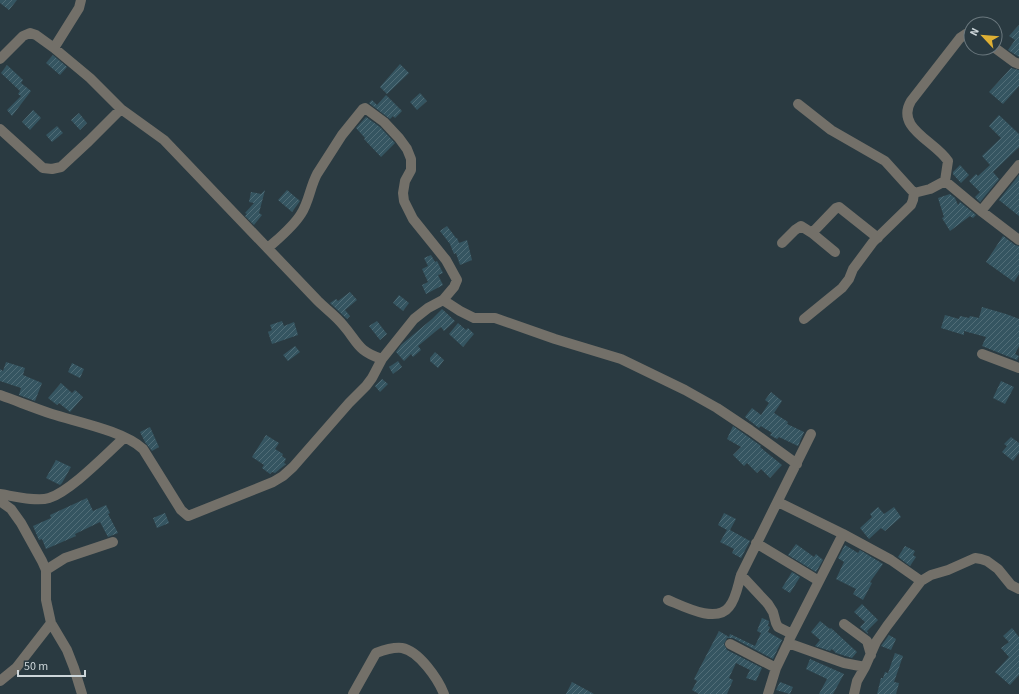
<svg xmlns="http://www.w3.org/2000/svg" width="1019" height="694" viewBox="0 0 1019 694" font-family="'Source Sans 3',sans-serif">
<defs>
<pattern id="building-hatch" width="6" height="6" patternUnits="userSpaceOnUse"><rect width="6" height="6" fill="#355561"/><path d="M-1 1l2-2M0 6l6-6M5 7l2-2" fill="none" stroke="#516d77"/></pattern>
</defs>
<rect width="100%" height="100%" fill="#2a3a41"/>
<path fill="url(#building-hatch)" d="M0,0H17L9,10L0,3Z
M1019,25V57L1008,50L1015,40L1009,36Z
M53,55L67,67L60,75L46,63Z
M400,64L409,73L387,94L380,87Z
M7,65L23,80L21,83L31,91L12,116L7,110L21,96L18,94L20,91L1,73Z
M1011,68L1019,70V86L1003,104L989,92Z
M420,93L427,101L417,110L410,102Z
M386,95L402,111L395,118L393,116L390,119L369,103L372,100L377,105Z
M33,110L41,118L30,130L22,122Z
M79,113L87,123L80,130L71,120Z
M999,115L1019,134V147L993,172L999,179L980,202L975,197L980,192L969,181L976,174L978,176L990,165L982,156L1001,138L989,126Z
M366,117L380,127L395,143L381,157L364,139L365,138L356,128Z
M57,126L63,133L52,142L46,135Z
M960,165L969,175L961,183L953,174V172Z
M1019,175V216L999,200Z
M265,190L259,213L262,215L254,225L245,216L247,214L245,213L254,203L249,202L251,192L261,194Z
M287,190L300,201L292,212L278,200Z
M950,194L955,198L958,205L960,202L976,215L973,218L970,216L950,231L942,218L944,217L938,198Z
M447,226L456,238H457L459,243L467,240L472,260L460,265L456,253L454,254L450,244L440,231Z
M1003,236L1015,245L1019,246V274L1014,282L986,262Z
M431,255L435,262L437,261L443,273L438,275L443,285L426,294L422,285L428,282L422,269L428,266L424,258Z
M350,292L357,300L345,310L350,316L347,319L330,303L336,299L338,301Z
M399,295L409,303L403,311L393,303Z
M982,307L1006,314L1019,319V346L1015,354L1019,356L1017,360L982,346L986,337L964,331V335L941,328L945,315L959,319L960,316L969,318L970,316L979,318Z
M442,309L455,321L444,331L441,327L418,346L421,350L413,357L411,354L404,361L396,352L401,345L432,319Z
M282,321L284,326L294,322L298,335L272,344L268,332L272,330L270,325Z
M377,321L387,334L380,340L369,326Z
M458,323L466,330L468,328L474,334L463,347L449,334Z
M295,346L300,352L288,361L283,355Z
M435,352L444,360L438,368L430,361V358Z
M398,361L402,367L393,374L389,367Z
M6,362L25,368L23,375L42,383L35,401L19,395L21,388L0,381V369L3,371Z
M72,363L84,369L80,378L68,372Z
M382,379L388,384L380,392L375,386Z
M1001,381L1014,387L1005,404L993,398Z
M61,383L72,393L75,390L83,397L70,412L59,403L57,405L48,398Z
M771,392L782,401L774,413L788,422L787,424L804,432L798,446L779,437L777,439L770,435L772,433L761,426L759,428L745,417L752,408L761,415L769,403L765,400Z
M733,426L761,446L760,447L782,465L770,478L761,469L757,473L747,463L744,466L733,455L741,447L727,439Z
M150,427L159,447L152,451L145,442L140,432Z
M266,435L279,443L275,449L283,454L282,456L286,459L284,463L286,464L275,473L272,472L270,474L262,468L264,465L252,457Z
M1011,437L1019,443V453L1013,461L1002,452L1007,446L1004,444Z
M56,460L71,467L62,483L60,485L46,478Z
M87,498L93,511L106,505L110,513L108,514L118,533L108,537L100,522L75,534L76,536L46,549L42,539L39,540L33,526L51,518L50,515Z
M878,507L884,514L894,507L901,517L885,531L881,528L869,539L860,528L872,517L870,514Z
M165,513L169,523L157,528L153,518Z
M724,513L736,519L730,530L750,541L741,558L732,553L734,549L720,542L727,530L718,525Z
M796,544L814,557L816,554L823,560L816,572L788,555Z
M845,545L858,553L860,550L883,564L870,582L872,583L863,600L853,594L856,589L836,579L844,562L838,558Z
M905,546L915,551L913,555L916,557L910,566L898,557Z
M792,572L800,577L790,593L782,588Z
M862,604L878,620L867,631L868,634L860,627L865,622L854,612Z
M762,618L769,621L768,626L770,627L768,632L782,640L773,659L733,638H727L724,644L727,650L762,668L756,681L746,678L750,670L736,663L729,678L733,680L727,694H699L692,690L697,681L694,679L719,631L729,637L730,634L755,646L761,633L757,631Z
M820,621L830,629L831,628L857,652L852,658L836,653L832,649L830,651L815,646L820,640L811,632Z
M1012,628L1019,637V675L1010,685L995,672L1009,657L1001,648L1009,642L1003,636Z
M889,635L896,639L891,650L881,646Z
M895,653L903,656L894,682L899,683L896,694H877L881,678H883L885,672L888,673Z
M810,659L844,674L833,694H819L827,679L806,669Z
M572,682L594,694H566Z
M780,682L793,687L790,694L776,690Z"/>
<g fill="none" stroke-linecap="round" stroke-linejoin="round">
<path stroke="#737069" stroke-width="10" d="M54,48L79,8L81,0
M995,48L1014,62L1019,64
M0,59L23,36L30,33L36,35L54,48L90,78L121,109L164,140L318,301C326,309 336,316 343,325C358,342 357,351 382,359
M798,104L831,130L885,161L914,193L930,189L945,181L981,211L1019,240
M0,129L43,168L52,169L61,167L89,141L121,109
M945,181L948,161C935,141 895,128 911,101L960,38L966,34L971,33
M981,211L1019,165
M812,233L835,252
M782,243L795,230L801,226L812,233L836,208L839,207L878,238
M443,300L460,311L474,318H495L555,339L621,359L685,390L717,408L750,430L797,464
M804,319L842,288L849,279L853,269L873,242L911,205L913,200L914,193
M982,354L1019,368
M0,395C17,401 34,408 52,414C77,422 124,431 143,449L181,510L188,516L273,482L283,476L293,467L349,403L366,386L372,378L382,359L414,319L428,308L443,300L454,287L457,280L446,260L413,219L404,201L403,193L405,181L411,170V159L407,149L399,138L384,122L365,108L363,109L342,135L317,174C310,187 309,202 301,214C293,227 279,238 268,248
M0,494C13,496 37,502 49,498C71,491 106,454 124,438
M0,501L11,509L21,523L42,561L46,570V600L51,623L67,650L74,668L82,694
M778,502L843,534
M756,543L819,581
M46,570L65,558L113,542
M668,600C683,606 716,624 729,607C736,599 738,585 741,575
M844,624L867,641L871,655
M792,634L778,627L776,623L773,612L768,604L741,575L811,434
M789,640L843,534L891,560L921,581
M730,644L776,668
M0,681L16,668L51,623
M353,694L376,653C384,650 393,647 402,648C419,651 438,679 444,694
M768,694L776,668L788,643L844,663L865,667L876,642L887,626L921,581L931,575L948,570L975,558L981,559L987,561L998,569L1011,585L1019,589
M854,694L857,681L865,667"/>
</g>
<g transform="translate(983 36) rotate(296)"><circle r="19" fill="#2a3a41" stroke="#6b787e"/>
<path d="M0-3L7 15L0 10L-7 15Z" fill="#dfb034"/>
<text y="-6" font-size="11" font-weight="bold" text-anchor="middle" fill="#cdd6da">N</text>
</g>
<path d="M18 670v6h67v-6" fill="none" stroke="#cdd6da" stroke-width="2"/>
<text x="24" y="670" font-size="12" fill="#cdd6da" stroke="#2a3a41" stroke-width="3" paint-order="stroke">50 m</text>
</svg>
